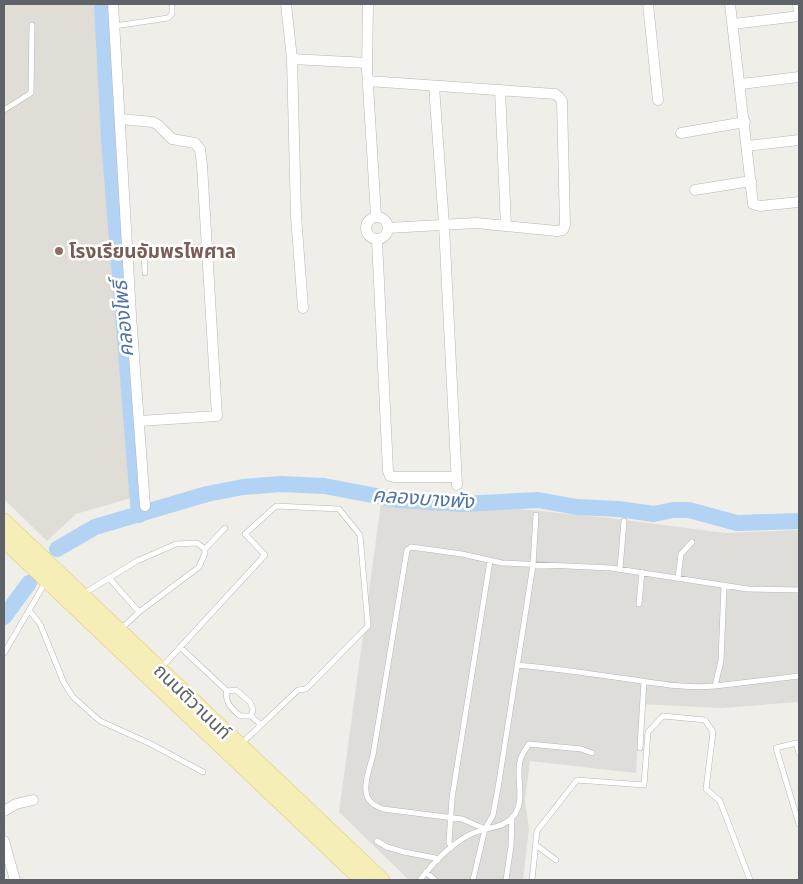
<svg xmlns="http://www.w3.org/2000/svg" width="803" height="884" viewBox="0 0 803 884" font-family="'Space Grotesk','Noto Sans Thai',sans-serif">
<rect width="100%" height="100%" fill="#efeee8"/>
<path fill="#deddda" d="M381,503L510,508L609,518L725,533L799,530V702L721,708L640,704L636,773L530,761L525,801L529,828L523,880H409L339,812Z"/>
<path fill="#dfddd6" d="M4,4H100L131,498L76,514L47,541L4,499Z"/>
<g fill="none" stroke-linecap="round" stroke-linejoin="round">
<path stroke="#b3d3f4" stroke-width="16" d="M102,4L109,139L139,515
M57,549L95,527L207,494L243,487L281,484L324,486L398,500L462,504L538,500L577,507L618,509L654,514L673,510H689L737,523L799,521
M4,617L29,583"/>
<defs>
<path id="service" d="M115,26L168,18L172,14V7
M4,110L31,93L32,25
M145,273L144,250L207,247
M620,569L624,521
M109,578L139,612
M678,578L681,554L692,542
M83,594L137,561L176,544L197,543L205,549
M639,604L642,572
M29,610L40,624L64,683L73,697L100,721L151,744L203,772
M121,629L139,612L199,567L205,553V549L225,528
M180,647L227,691L236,690L250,702L253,710L251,716H240C232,709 224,702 227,691
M4,653L45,583
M517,665C554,668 591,674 628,679C656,683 687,689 715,686L721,661L724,585
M162,667L265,555L245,534L276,506L339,509L360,535L368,626L306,689L298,690L241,744
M715,686L799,676
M251,716L261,725
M640,748L644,681
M799,753L796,743L776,748L799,824
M485,829L462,819L383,809C379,807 375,806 372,803C359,793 370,768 373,755L407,550L411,547L462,554L502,563L611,568L748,589L799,590
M377,841L387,847L404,852L435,858L438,860
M536,845L556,860
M451,848L449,842L452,798L490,561
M426,872L435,880
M420,880C433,863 451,844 471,834C486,827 505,829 515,814C525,799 516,778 520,761C521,755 526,749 529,744L581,749L592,753
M473,880L485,829L493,815L498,788L533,565L536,515
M506,880L511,846L512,818
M532,880L537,831L577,780L644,785L648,732L663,716L705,720L713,732L706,789L720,801L750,880"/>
<path id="minor" d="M113,4L131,315L145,506
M286,4L292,59L367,63
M368,4L367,69L376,216
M648,4L658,100
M730,4L753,204L760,206L799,202
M798,4L799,14
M733,24L799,16
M292,59L296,216L303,308
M368,81L555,94L559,97L562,101L565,225L563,230L557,231L476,223L388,228
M741,84L799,77
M434,86L444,225L457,485
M500,90L506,226
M120,119L153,122L158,125L172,139L195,143L200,149L202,165L217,416L139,421
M681,133L745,122
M747,146L799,140
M695,190L751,181
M366 228a11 11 0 1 1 22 0a11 11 0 1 1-22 0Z
M377,240L388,471L390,476L394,477H456
M4,811L16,804L33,800
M4,841L15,880"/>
<path id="primary" d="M4,521L382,880
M4,540L362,880"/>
</defs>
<use href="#service" stroke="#b5b7ba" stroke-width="6"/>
<use href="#minor" stroke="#b5b7ba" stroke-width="11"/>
<use href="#primary" stroke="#e0c870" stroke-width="16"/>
<use href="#service" stroke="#fff" stroke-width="5"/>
<use href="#minor" stroke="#fff" stroke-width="10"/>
<use href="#primary" stroke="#f5efb7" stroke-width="15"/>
</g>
<circle fill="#8d6e63" stroke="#fff" stroke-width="2" cx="59" cy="251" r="5"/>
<g text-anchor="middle" stroke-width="5" stroke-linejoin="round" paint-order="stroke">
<g font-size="19" font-weight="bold" fill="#785e54" stroke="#fff" text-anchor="start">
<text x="69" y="258">โรงเรียนอัมพรไพศาล</text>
</g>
<g font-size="19" fill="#5f6266" stroke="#fff">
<text transform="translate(193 701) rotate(44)" y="7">ถนนติวานนท์</text>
</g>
<g font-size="20" font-style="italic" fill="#5173a5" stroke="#fff">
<text transform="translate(123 319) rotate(-95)" y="7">คลองโพธิ์</text>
<text transform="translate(423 498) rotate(4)" y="7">คลองบางพัง</text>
</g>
</g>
<rect width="803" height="884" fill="none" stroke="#5f6266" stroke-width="10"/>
</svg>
